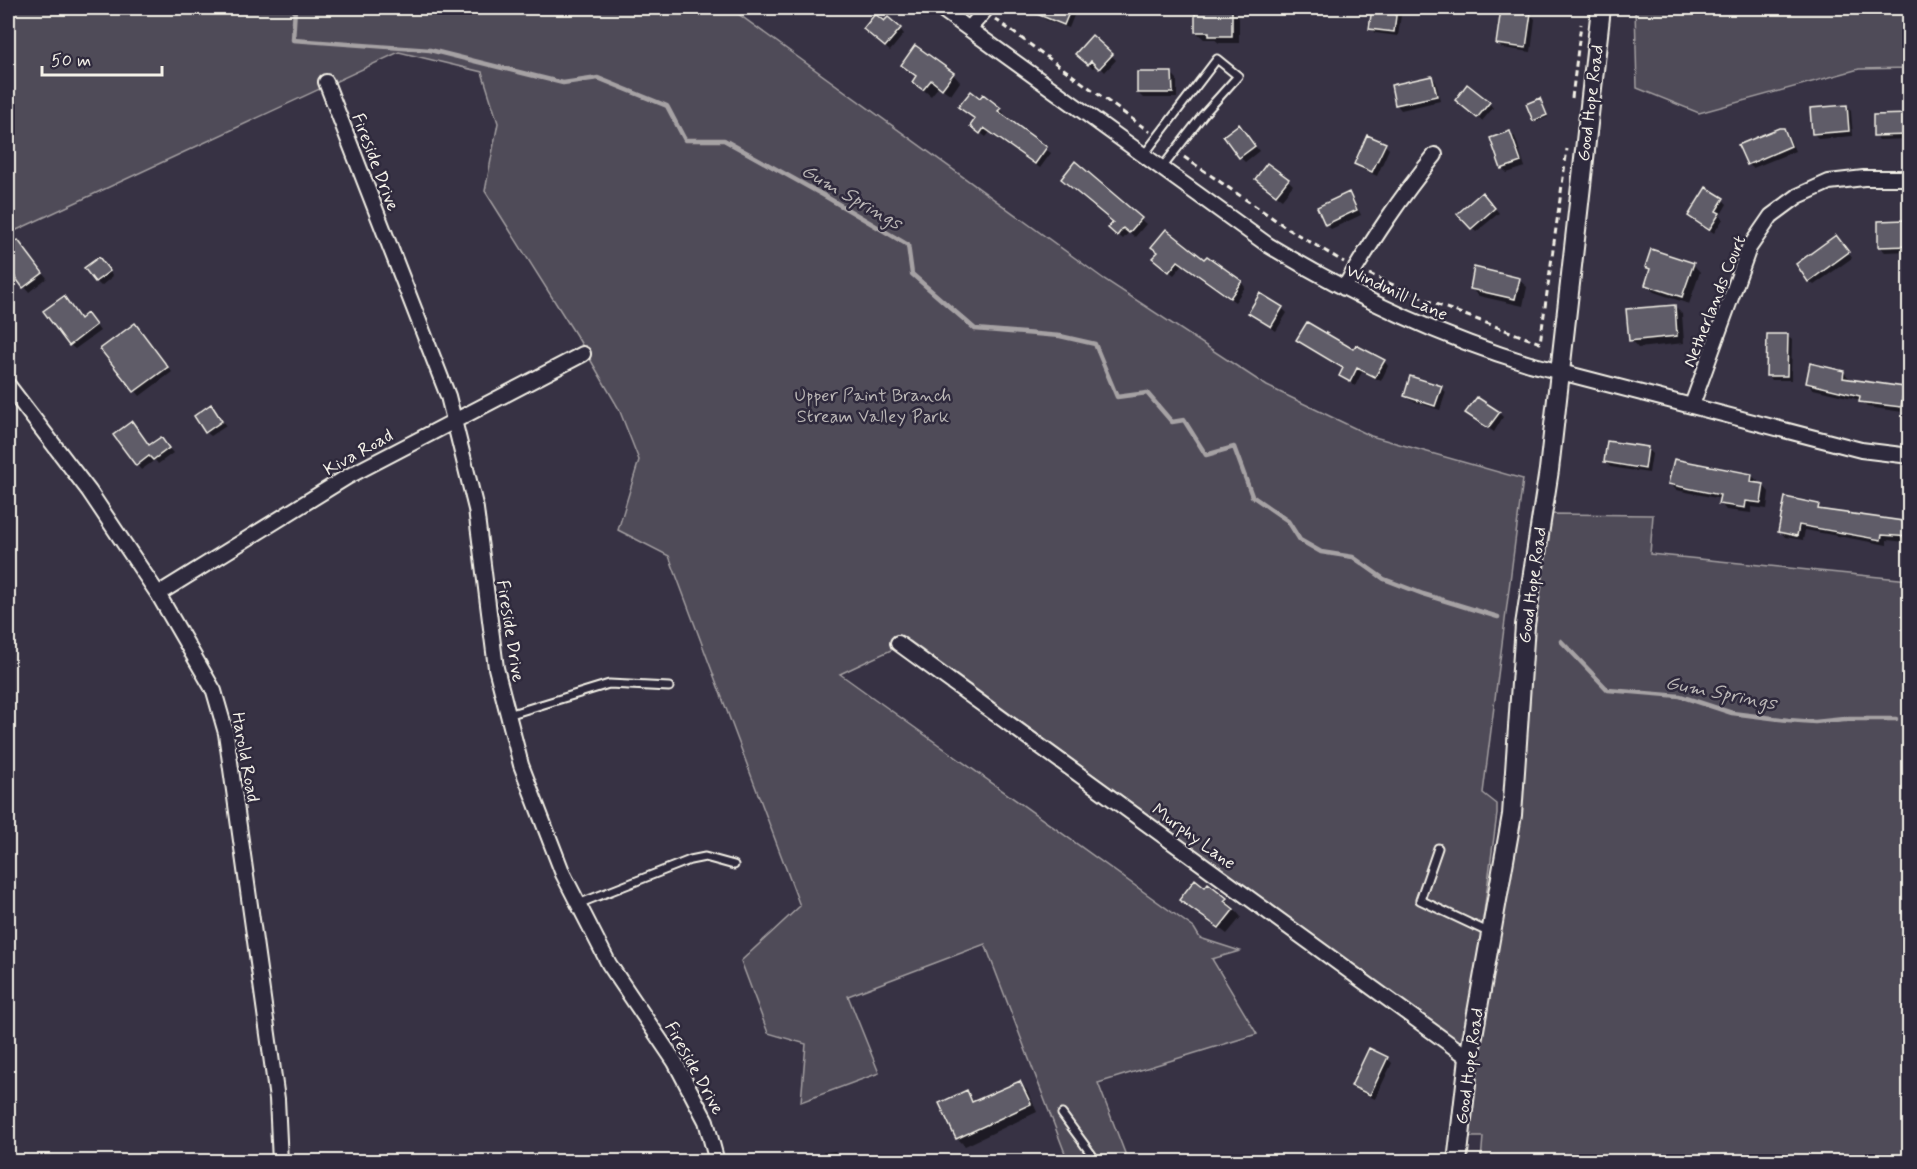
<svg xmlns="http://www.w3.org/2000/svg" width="1917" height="1169" viewBox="0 0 1917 1169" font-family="Mynerve,sans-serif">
<rect width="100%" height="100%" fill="#373244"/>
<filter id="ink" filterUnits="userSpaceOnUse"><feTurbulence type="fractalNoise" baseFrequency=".0167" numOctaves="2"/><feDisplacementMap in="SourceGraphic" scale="12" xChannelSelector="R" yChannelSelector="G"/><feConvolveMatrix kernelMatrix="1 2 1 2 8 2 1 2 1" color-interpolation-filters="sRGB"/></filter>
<g filter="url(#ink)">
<path fill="#504b59" stroke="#a29ea0" stroke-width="1.5" d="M8,8H730L1104,279L1267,386L1371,436L1523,479L1483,793L1497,804V814L1466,1047L910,641L840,674L1194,928L1200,938L1240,951L1212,959L1257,1034L1098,1083L1128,1161H1068L985,944L848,996L879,1073L801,1102L806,1044L768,1033L741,961L800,906L669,556L618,530L639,460L619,409L579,340L485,191L498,123L482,72L399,52L8,234Z
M1635,8H1766L1770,12L1837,8H1909V68L1859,69L1699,113L1637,88Z
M1549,514L1653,515L1650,554L1909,580V1161H1481L1483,1137H1465Z"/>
<path fill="#0007" d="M827,8H841L834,14Z
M1044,8H1077L1069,28L1046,20L1041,15Z
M1196,8H1221L1224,10H1232L1239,18V43H1219L1214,39H1204L1196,32Z
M1373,8H1402L1398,36L1375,33L1370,28Z
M1783,8H1806L1787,11Z
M1530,14L1535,19L1531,52L1502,48L1497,43Z
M885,23L900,29L904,34L890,51L869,34Z
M1093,37L1116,60L1105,72L1097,64L1093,68L1077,54Z
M903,64L953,74L960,82L951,95L939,86L931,96L914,82L917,77Z
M1172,74L1177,79V98H1143L1138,93Z
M1432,77L1436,82L1440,101L1401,110L1397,105L1393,86Z
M981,100L1000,109L1004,113L1002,116L1051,153L1040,168L990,132L986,137L977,130L976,120Z
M1541,101L1548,117L1536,122L1534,120Z
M1489,103L1493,108L1482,121L1461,105Z
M1846,106L1851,111L1853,136L1819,139L1814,134Z
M1910,115V139L1879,140L1875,135Z
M1783,130L1788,135L1795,151L1753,168L1748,164Z
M1243,131L1259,151L1245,162L1240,157Z
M1510,133L1515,137L1525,167L1507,173L1503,169L1492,139Z
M1385,145L1389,149L1377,176L1360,168L1355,163Z
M1075,163L1146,224L1135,237L1129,232L1123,239L1115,232L1114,222Z
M1288,180L1293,185L1282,199L1261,184Z
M1348,194L1353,199L1361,215L1331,229L1326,224L1319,208Z
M1487,199L1499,213L1476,232L1472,228Z
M1723,200L1727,204L1720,216L1723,219L1714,233L1689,216Z
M1905,222L1910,227V251L1885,252L1880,247Z
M18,242L47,278L29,292L8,265V250Z
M1841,242L1852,258L1814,285L1809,281Z
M1154,258L1205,262L1241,282L1245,287L1235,302L1183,264L1174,275Z
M104,264L113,276L101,286L96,281Z
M1693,264L1700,272L1689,304L1654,292L1646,285L1651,271L1647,267Z
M1519,280L1527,287L1523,306L1479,296L1471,289Z
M68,303L81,320H92L100,331L75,349L70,345Z
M1674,306L1682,314L1684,343L1638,348L1631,340Z
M1282,308L1287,313L1276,331L1250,313Z
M135,325L172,372L140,396L102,349Z
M1787,336L1792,340L1791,380H1772L1768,375Z
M1298,340L1354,351L1384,361L1388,366L1381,381L1362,372L1355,386L1341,376L1345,369Z
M1844,372L1849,378V381L1910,389V413L1867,407L1861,400L1813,389L1807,383Z
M1441,388L1446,392L1440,410L1410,400L1406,395Z
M211,406L226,426L211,436L206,432Z
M1467,413H1499L1503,417L1494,432Z
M165,444L173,453L158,464L155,460L141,470L137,465L150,447Z
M1647,449L1652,454L1649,473L1610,467L1606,462Z
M1751,475L1758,481L1757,484L1763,485L1769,492L1767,509L1752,507L1751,513L1726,510L1720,503L1721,499L1676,490L1670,483Z
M1818,506L1823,511L1901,523L1902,512H1910V548L1906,542L1887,540V545L1805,530L1803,540L1785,537L1780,531Z
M1181,899H1226L1241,917L1227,934Z
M1370,1050L1387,1058L1392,1063L1375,1099L1358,1091L1353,1086Z
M1019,1082L1027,1090L1037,1112L965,1146L957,1138L966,1092L975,1103Z
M835,1151L843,1162H793L803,1160L802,1155Z"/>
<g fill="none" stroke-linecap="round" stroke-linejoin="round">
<path stroke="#a6a2a4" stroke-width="4.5" d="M295,8L293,40L430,50L563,83L598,78L667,106L685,140H724L823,195L908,245L912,274L975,329L1060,336L1095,344L1117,397L1147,393L1172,422L1184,420L1206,455L1234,447L1252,496L1288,521L1300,540L1321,552L1353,557L1384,579L1423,594L1498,617
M1561,641L1608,690L1680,696L1732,713L1788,720L1815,722L1844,719H1896"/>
</g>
<path fill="#5f5c67" stroke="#f4f1e8" stroke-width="1.5" d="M1022,8H1071L1064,25Z
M1195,8L1232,9V36H1209V32H1195Z
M1372,8H1397L1394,32L1369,29Z
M1501,9L1531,13L1526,48L1496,44Z
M875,14L884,21L888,17L901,28L885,47L863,29Z
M1092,35L1113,54L1099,69L1091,61L1088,65L1075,54Z
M915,45L954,73L942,89L931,80L923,90L912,82L916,76L901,65Z
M1137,72H1172L1173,93H1137Z
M1432,76L1437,96L1395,105L1391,85Z
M1467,84L1490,102L1477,118L1455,100Z
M971,91L980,98L983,94L1001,108L998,111L1047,147L1035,164L984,128L980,134L970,126L975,119L958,107Z
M1540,98L1547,115L1533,121L1526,104Z
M1847,105L1849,131L1812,134L1810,108Z
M1910,114V135L1873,136V115Z
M1239,124L1255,146L1239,158L1223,136Z
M1779,128H1784L1791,146L1747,165L1738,145Z
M1510,131L1521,162L1501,169L1490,138Z
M1367,135L1386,143L1372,172L1354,164Z
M1075,161L1142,218L1129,233L1123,228L1117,236L1108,228L1113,222L1061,179Z
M1267,163L1289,179L1276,195L1255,179Z
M1706,187L1724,198L1716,211L1720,213L1709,230L1688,216Z
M1349,192L1357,210L1325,225L1317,207Z
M1482,192L1495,208L1471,229L1457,214Z
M1905,220L1906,229H1910V246L1878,247V221Z
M1166,229L1204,259L1207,256L1242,281L1230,298L1178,261L1169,272L1152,258L1158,252L1151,247Z
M1836,235L1849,252L1808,282L1796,264Z
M18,240L43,273L23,288L15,277L8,283V248Z
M1651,249L1694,263L1682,297L1645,285L1650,269L1645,267Z
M99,257L110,271L95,282L84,268Z
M1474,267L1520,278L1515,299L1470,289Z
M1260,293L1283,307L1271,327L1248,313Z
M64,296L80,319L87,313L96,325L69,346L43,311Z
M1675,305L1677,336L1629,341L1626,309Z
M1307,322L1353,349L1356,345L1385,360L1375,377L1357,368L1350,382L1339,376L1343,368L1296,340Z
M135,323L168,367L134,392L100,349Z
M1767,334H1788L1787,376H1766Z
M1810,363L1844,371L1843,378L1904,387L1901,407L1859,402L1860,396L1806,383Z
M1410,376L1442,386L1435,406L1404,396Z
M1477,397L1500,412L1488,428L1465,413Z
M211,404L222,421L205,433L194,416Z
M132,421L149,445L161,437L169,448L153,460L149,456L136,466L113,435Z
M1607,441L1648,447L1645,469L1604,462Z
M1674,459L1752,474L1751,482L1764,484L1761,503L1746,501L1745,508L1718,504L1720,495L1668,484Z
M1785,497L1819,504L1818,509L1910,522V537L1882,535L1881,540L1799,525L1797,536L1778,532Z
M1195,879L1205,887L1208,883L1227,898L1224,901L1234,909L1219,928L1179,900Z
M1369,1048L1388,1057L1370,1095L1351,1086Z
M1020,1081L1031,1104L956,1139L939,1103L967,1090L972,1102Z"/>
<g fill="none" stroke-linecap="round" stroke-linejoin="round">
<defs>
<path id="lane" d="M1143,156L1217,59L1238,76L1203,115L1161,169
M508,715L609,684L669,687
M1438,848L1420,900L1490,933
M578,904L690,860L705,857L734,865
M1062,1114L1092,1155L1093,1162"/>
<path id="street" d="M940,8L1268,245C1351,295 1437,336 1530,364L1861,450L1910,456
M969,29L987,8
M326,82L448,396L476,509L496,668L521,765L563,874L609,964L675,1062L706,1121L717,1162
M1344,288C1373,239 1399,199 1435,155
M8,385L89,491L158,594L214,691L226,733L277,1099L280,1162
M1692,405L1749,248L1771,216L1798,196L1829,182L1864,178H1910
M158,594L347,477L583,354
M898,643L1469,1058"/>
<path id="secondary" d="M1457,1162L1469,1058L1512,815L1525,625L1549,470L1601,8"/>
</defs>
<use href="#lane" stroke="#f4f1e8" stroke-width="11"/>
<use href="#street" stroke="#f4f1e8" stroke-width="18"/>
<use href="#secondary" stroke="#f4f1e8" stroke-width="22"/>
<path stroke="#f4f1e8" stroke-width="3" stroke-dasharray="6 4.5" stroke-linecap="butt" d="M995,19L1150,132
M1572,98L1581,24
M1184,157L1290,230L1344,262
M1369,274L1438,305L1540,343L1567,149"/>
<use href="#lane" stroke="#2f2a3d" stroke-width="7"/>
<use href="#street" stroke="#2f2a3d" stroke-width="14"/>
<use href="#secondary" stroke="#2f2a3d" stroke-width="18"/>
</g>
</g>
<g text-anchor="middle" stroke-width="5" stroke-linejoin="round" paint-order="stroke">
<g font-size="18" fill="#f4f1e8" stroke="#2f2a3d">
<text transform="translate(1590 103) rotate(-83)" y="6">Good Hope Road</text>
<text transform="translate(376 162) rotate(69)" y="6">Fireside Drive</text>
<text transform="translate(1397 292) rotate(25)" y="6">Windmill Lane</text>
<text transform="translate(1714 301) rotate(-68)" y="6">Netherlands Court</text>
<text transform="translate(358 452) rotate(-29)" y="6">Kiva Road</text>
<text transform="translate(1532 585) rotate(-82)" y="6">Good Hope Road</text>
<text transform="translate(511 631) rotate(81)" y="6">Fireside Drive</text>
<text transform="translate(246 757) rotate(80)" y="6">Harold Road</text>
<text transform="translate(1194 836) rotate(36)" y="6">Murphy Lane</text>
<text transform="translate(1469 1066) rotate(-82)" y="6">Good Hope Road</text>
<text transform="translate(695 1068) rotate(61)" y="6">Fireside Drive</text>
</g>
<g font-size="18" fill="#bbb7b6" stroke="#2f2a3d">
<text x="873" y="401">Upper Paint Branch<tspan x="873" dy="21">Stream Valley Park</tspan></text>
</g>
<g font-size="20" font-style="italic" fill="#bab6b5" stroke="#2f2a3d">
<text transform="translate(852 196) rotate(30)" y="7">Gum Springs</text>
<text transform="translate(1721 692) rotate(11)" y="7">Gum Springs</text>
</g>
</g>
<rect width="1917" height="1169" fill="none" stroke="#2f2a3d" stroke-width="30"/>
<rect x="15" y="15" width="1887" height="1139" fill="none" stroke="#f4f1e8" stroke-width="2" filter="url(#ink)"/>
<path d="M42 66v9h120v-9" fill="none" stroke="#f4f1e8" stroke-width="3"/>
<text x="51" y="66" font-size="18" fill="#f4f1e8" stroke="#2f2a3d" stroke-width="4.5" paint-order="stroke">50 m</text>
</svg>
